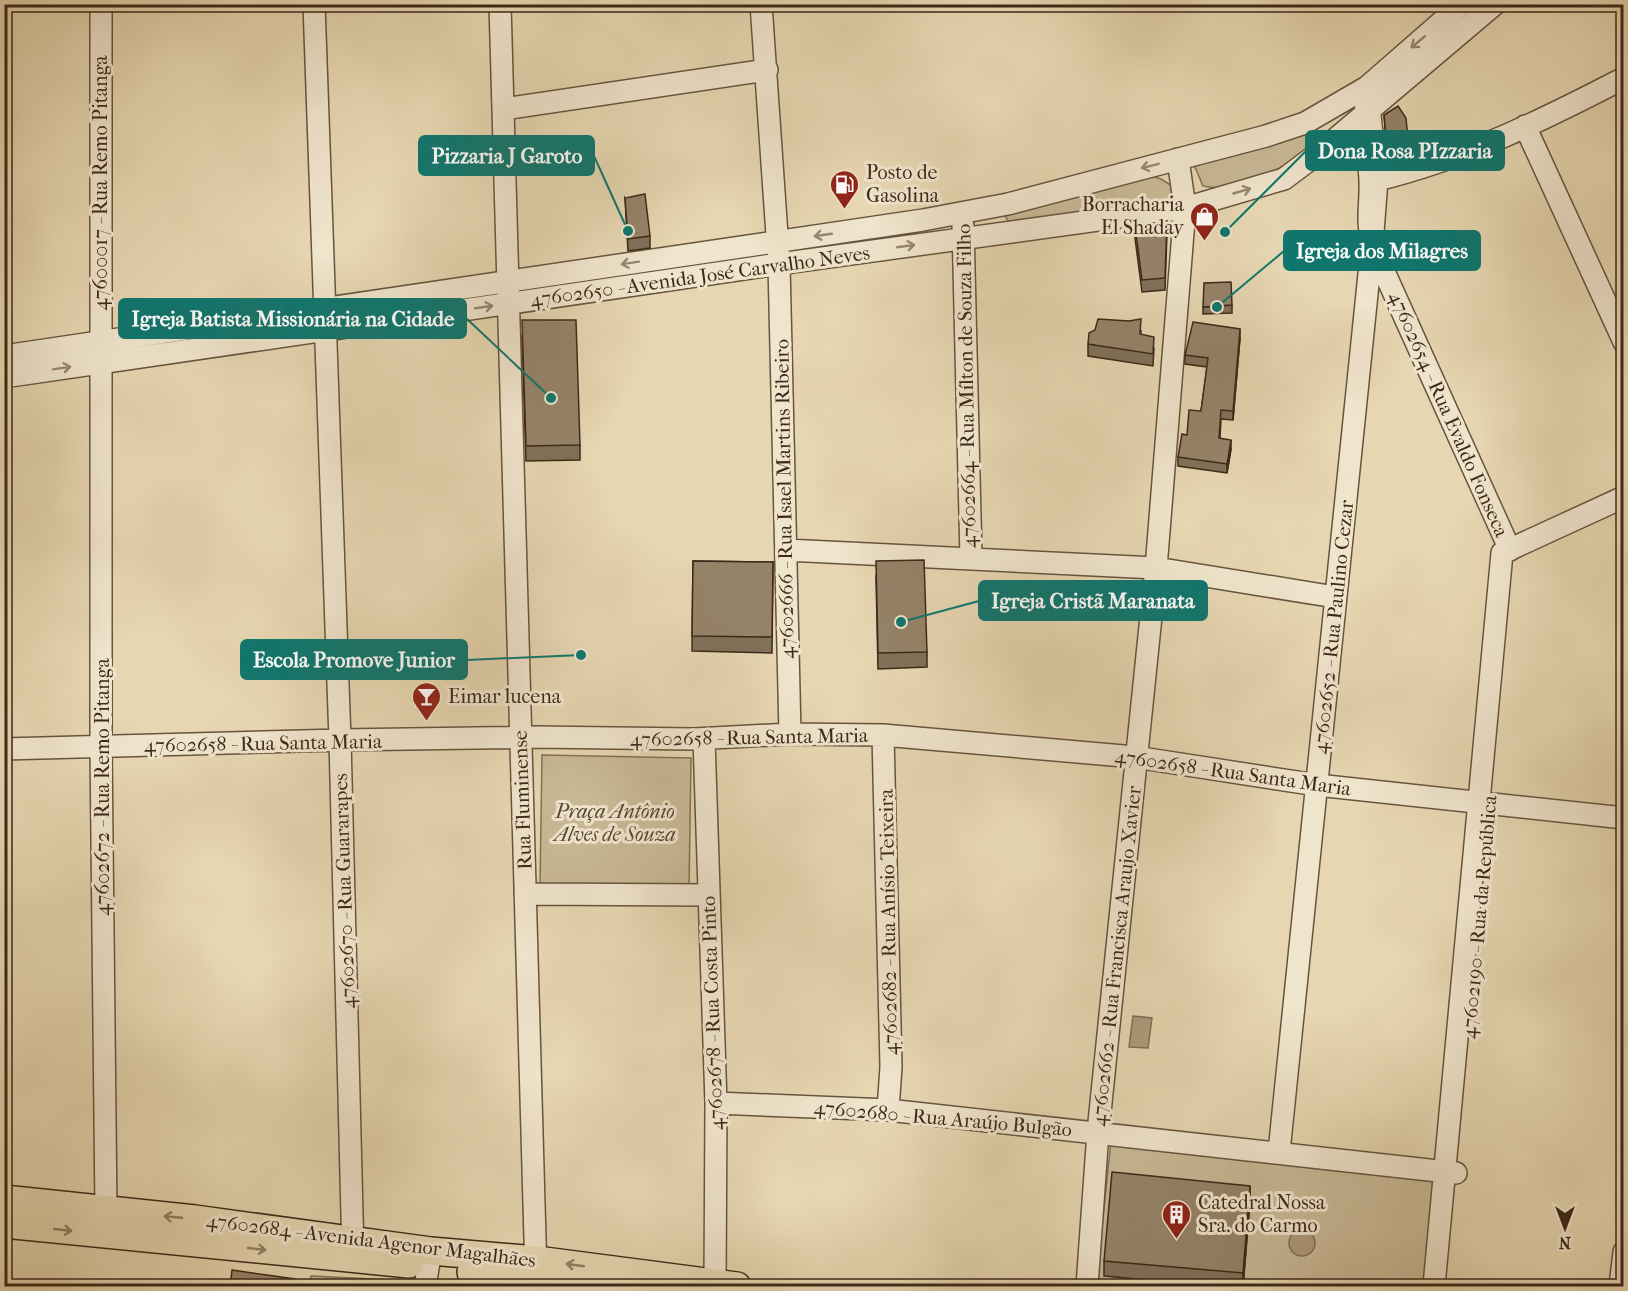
<svg xmlns="http://www.w3.org/2000/svg" width="1628" height="1291" viewBox="0 0 1628 1291" font-family="'IM FELL French Canon',serif">
<rect width="100%" height="100%" fill="#e6d6b1"/>
<filter id="stains"><feTurbulence type="fractalNoise" baseFrequency=".00333" numOctaves="4"/><feColorMatrix values="0 0 0 0 .2 0 0 0 0 .09 0 0 0 0 .02 0 0 0 .5 -.17"/></filter>
<radialGradient id="worn" r=".72"><stop offset=".6" stop-color="#630" stop-opacity="0"/><stop offset="1" stop-color="#630" stop-opacity=".3"/></radialGradient>
<path fill="#c9b997" stroke="#837158" stroke-width="1.5" d="M1312,132L1321,139C1289,163 1247,196 1203,186L1195,167L1199,162Z
M1145,174L1161,179L1172,186L1171,196L1166,201L1009,222L1005,216L1008,209Z
M542,755L691,758L689,889L540,887Z
M1111,1141L1437,1174L1425,1286H1096Z
M311,1276L414,1281V1286H309Z"/>
<path fill="#ad9b7d" stroke="#806d55" stroke-width="1.5" d="M1133,1016L1152,1018L1148,1048L1129,1047Z
M1289 1243a13 13 0 1 1 26 0a13 13 0 1 1-26 0Z"/>
<g fill="none" stroke-linecap="round" stroke-linejoin="round">
<defs>
<path id="minor" d="M101,4V747L106,1212
M314,4L340,740L353,1254
M500,4L536,1274
M761,4L779,264L790,734
M503,109L767,70
M1525,126L1624,342
M1377,180C1464,159 1545,119 1624,78
M963,226L971,558
M4,356L923,220L1008,204L1266,136L1305,123L1367,87L1462,4
M4,377L779,264L1185,208L1284,179L1320,152L1495,4
M786,550L1156,568L1335,597
M883,735L891,1067L888,1110
M704,739L716,1103L715,1286
M4,749L340,740L535,737L694,739L790,734L883,735L1135,757L1317,785L1624,818
M525,894L709,895
M716,1103L888,1110L1456,1173
M1279,1152L1372,245L1377,180L1367,87C1363,120 1368,147 1370,180C1371,205 1366,217 1372,245L1510,550
M425,1286L431,1251
M1087,1286L1098,1132L1156,568L1185,208L1178,159
M1434,1286L1502,553L1624,497
M1620,1286L1624,1252"/>
<path id="major" d="M4,1199L195,1219L431,1251L537,1260L737,1286
M4,1224L409,1264
M471,1272L589,1286"/>
</defs>
<use href="#minor" stroke="#67543f" stroke-width="24"/>
<use href="#major" stroke="#3d2919" stroke-width="30"/>
<use href="#minor" stroke="#efe4cc" stroke-width="21"/>
<use href="#major" stroke="#e6d6b1" stroke-width="27"/>
</g>
<path fill="#807159" stroke="#3d2919" stroke-width="1.5" d="M1384,115L1409,158L1388,164Z
M625,198L650,236V248L628,251Z
M1135,226L1167,233L1165,290L1142,292L1135,238Z
M1232,305V313L1203,314V307Z
M1141,331V335L1154,348L1153,366L1088,356V344Z
M522,335L580,445V460L526,461Z
M1240,338L1233,420L1221,419L1220,438L1231,449L1227,473L1178,466V457L1201,411L1207,367L1185,364V355Z
M693,561L773,562L772,653L692,651Z
M876,577L927,652V667L878,669Z
M1250,1201L1243,1287H1225L1104,1276V1261Z"/>
<path fill="#685c49" stroke="#3d2919" stroke-width="1.5" d="M1409,150V158L1388,164V156Z
M1240,329V338L1233,420V411Z
M1231,440V449L1227,473V464Z
M1250,1186V1201L1243,1287V1273Z"/>
<path fill="#958368" stroke="#3d2919" stroke-width="1.5" d="M1398,106L1406,118L1409,150L1388,156L1384,115Z
M645,194L650,236L628,239L625,198Z
M1167,221L1165,278L1142,280L1135,226Z
M1231,282L1232,305L1203,307L1204,283Z
M1098,319L1129,321L1141,319L1140,334L1154,337L1153,354L1088,344L1089,333L1095,330Z
M522,320H576L580,445L526,446Z
M1193,322L1240,329L1233,411L1221,410L1219,438L1231,440L1227,464L1178,457L1182,434L1187,435L1189,410L1201,411L1208,358L1185,355Z
M924,560L927,652L878,653L876,561Z
M693,561L773,562L772,637L692,636Z
M1112,1172L1250,1186L1243,1273L1104,1261Z
M232,1270L295,1279L294,1287H230Z"/>
<defs><path id="oneway-shaft" d="M-6 0H5M1.5-3L5.5 0L1.5 3" fill="none" stroke-width="1.6" stroke-linecap="round" stroke-linejoin="round" transform="scale(1.5)"/></defs>
<g stroke="#968672">
<use href="#oneway-shaft" transform="translate(1418 42) rotate(140)"/>
<use href="#oneway-shaft" transform="translate(1150 166) rotate(166)"/>
<use href="#oneway-shaft" transform="translate(1242 191) rotate(-16)"/>
<use href="#oneway-shaft" transform="translate(823 235) rotate(172)"/>
<use href="#oneway-shaft" transform="translate(906 246) rotate(-8)"/>
<use href="#oneway-shaft" transform="translate(630 263) rotate(171)"/>
<use href="#oneway-shaft" transform="translate(484 307) rotate(-8)"/>
<use href="#oneway-shaft" transform="translate(62 368) rotate(-9)"/>
</g>
<g stroke="#928065">
<use href="#oneway-shaft" transform="translate(173 1217) rotate(-175)"/>
<use href="#oneway-shaft" transform="translate(63 1230) rotate(6)"/>
<use href="#oneway-shaft" transform="translate(257 1249) rotate(6)"/>
<use href="#oneway-shaft" transform="translate(575 1265) rotate(-172)"/>
</g>
<defs>
<symbol id="fuel-pin" viewBox="-11 -11 22 30"><path d="M0 17L-7.5 6A9.5 9.5 0 1 1 7.5 6Z" fill="#8f2418" stroke="#efe4cc"/><path d="M-5.5-6h7V0h2V4h1.3V-2.5L3-4.5l.8-.8L6-3V5H2.5V1h-1V6h-7ZM-4.2-4.7v3.2H.2V-4.7Z" fill="#fff"/></symbol>
<symbol id="shop-pin" viewBox="-11 -11 22 30"><path d="M0 17L-7.5 6A9.5 9.5 0 1 1 7.5 6Z" fill="#8f2418" stroke="#efe4cc"/><path d="M-5-2.5h2.3a2.7 3.5 0 0 1 5.4 0H5L5.5 6h-11ZM-1.5-2.5h3a1.5 2.3 0 0 0-3 0Z" fill="#fff"/></symbol>
<symbol id="bar-pin" viewBox="-11 -11 22 30"><path d="M0 17L-7.5 6A9.5 9.5 0 1 1 7.5 6Z" fill="#8f2418" stroke="#efe4cc"/><path d="M-6-5H6L.8 .8V4.5H3.5V6h-7V4.5H-.8V.8Z" fill="#fff"/></symbol>
<symbol id="building-pin" viewBox="-11 -11 22 30"><path d="M0 17L-7.5 6A9.5 9.5 0 1 1 7.5 6Z" fill="#8f2418" stroke="#efe4cc"/><path d="M-4-6H4V6H1V3H-1V6H-4ZM-2.5-4.3h1.7v1.8h-1.7ZM.8-4.3h1.7v1.8H.8ZM-2.5-1h1.7V.8h-1.7ZM.8-1h1.7V.8H.8Z" fill="#fff"/></symbol>
</defs>
<g fill-rule="evenodd">
<use href="#fuel-pin" x="828" y="168" width="33" height="45"/>
<use href="#shop-pin" x="1188" y="200" width="33" height="45"/>
<use href="#bar-pin" x="410" y="680" width="33" height="45"/>
<use href="#building-pin" x="1160" y="1198" width="33" height="45"/>
</g>
<g text-anchor="middle" stroke-width="6" stroke-linejoin="round" paint-order="stroke">
<g font-size="20" fill="#3d2919" stroke="#efe4cc" text-anchor="start">
<text x="866" y="179">Posto de<tspan x="866" dy="23">Gasolina</tspan></text>
<text x="1184" y="211" text-anchor="end">Borracharia<tspan x="1184" dy="23">El Shaday</tspan></text>
<text x="448" y="703">Eimar lucena</text>
<text x="1198" y="1209">Catedral Nossa<tspan x="1198" dy="23">Sra. do Carmo</tspan></text>
</g>
<g font-size="20" fill="#3d2919" stroke="#efe4cc">
<text transform="translate(100 183) rotate(-90)" y="7">47600017 - Rua Remo Pitanga</text>
<text transform="translate(700 276) rotate(-8)" y="7">47602650 - Avenida José Carvalho Neves</text>
<text transform="translate(966 386) rotate(-91)" y="7">47602664 - Rua Mílton de Souza Filho</text>
<text transform="translate(1449 414) rotate(66)" y="7">47602654 - Rua Evaldo Fonseca</text>
<text transform="translate(784 499) rotate(-91)" y="7">47602666 - Rua Isael Martins Ribeiro</text>
<text transform="translate(1333 627) rotate(-84)" y="7">47602652 - Rua Paulino Cezar</text>
<text transform="translate(749 737) rotate(-1)" y="7">47602658 - Rua Santa Maria</text>
<text transform="translate(263 743) rotate(-1)" y="7">47602658 - Rua Santa Maria</text>
<text transform="translate(1233 772) rotate(8)" y="7">47602658 - Rua Santa Maria</text>
<text transform="translate(102 787) rotate(-90)" y="7">47602672 - Rua Remo Pitanga</text>
<text transform="translate(522 800) rotate(-92)" y="7">Rua Fluminense</text>
<text transform="translate(344 891) rotate(-92)" y="7">47602670 - Rua Guararapes</text>
<text transform="translate(1479 917) rotate(-85)" y="7">47602190 - Rua da República</text>
<text transform="translate(888 922) rotate(-91)" y="7">47602682 - Rua Anísio Teixeira</text>
<text transform="translate(1116 956) rotate(-84)" y="7">47602662 - Rua Francisca Araujo Xavier</text>
<text transform="translate(712 1013) rotate(-92)" y="7">47602678 - Rua Costa Pinto</text>
<text transform="translate(943 1118) rotate(5)" y="7">47602680 - Rua Araújo Bulgão</text>
<text transform="translate(371 1240) rotate(7)" y="7">47602684 - Avenida Agenor Magalhães</text>
</g>
<g font-size="20" font-style="italic" fill="#594632" stroke="#efe4cc">
<text x="615" y="818">Praça Antônio<tspan x="615" dy="23">Alves de Souza</tspan></text>
</g>
</g>
<path fill="none" stroke="#0f766e" stroke-width="2" d="M1225 232L1306 151M628 231L594 156M1217 307L1284 251M551 398L466 318M901 622L979 601M581 655L467 660"/>
<g fill="#0f766e" stroke="#efe4cc" stroke-width="2">
<circle cx="1225" cy="232" r="6"/>
<circle cx="628" cy="231" r="6"/>
<circle cx="1217" cy="307" r="6"/>
<circle cx="551" cy="398" r="6"/>
<circle cx="901" cy="622" r="6"/>
<circle cx="581" cy="655" r="6"/>
</g>
<g fill="#0f766e" stroke="#0f766e" stroke-width="2">
<rect x="1306" y="131" width="198" height="39" rx="6"/>
<rect x="419" y="136" width="175" height="39" rx="6"/>
<rect x="1284" y="231" width="196" height="39" rx="6"/>
<rect x="119" y="299" width="347" height="39" rx="6"/>
<rect x="979" y="581" width="228" height="39" rx="6"/>
<rect x="241" y="640" width="226" height="39" rx="6"/>
</g>
<g font-size="21" text-anchor="middle" font-weight="bold" fill="#fff">
<text x="1405" y="158">Dona Rosa PIzzaria</text>
<text x="507" y="163">Pizzaria J Garoto</text>
<text x="1382" y="258">Igreja dos Milagres</text>
<text x="293" y="326">Igreja Batista Missionária na Cidade</text>
<text x="1093" y="608">Igreja Cristã Maranata</text>
<text x="354" y="667">Escola Promove Junior</text>
</g>
<rect width="1628" height="1291" fill="none" stroke="#e6d6b1" stroke-width="24"/>
<rect x="6" y="6" width="1616" height="1279" fill="none" stroke="#3d2919" stroke-width="3"/>
<rect x="12" y="12" width="1604" height="1267" fill="none" stroke="#3d2919" stroke-width="1.5"/>
<g transform="translate(1565 1228) rotate(180)" stroke="#efe4cc" stroke-width="4.5" paint-order="stroke">
<path d="M0-4.5L10 22L0 15L-10 22Z" fill="#3d2919"/>
<text y="-9" font-size="16" font-weight="bold" text-anchor="middle" fill="#3d2919">N</text>
</g>
<rect width="100%" height="100%" filter="url(#stains)"/>
<rect width="100%" height="100%" fill="url(#worn)"/>
</svg>
